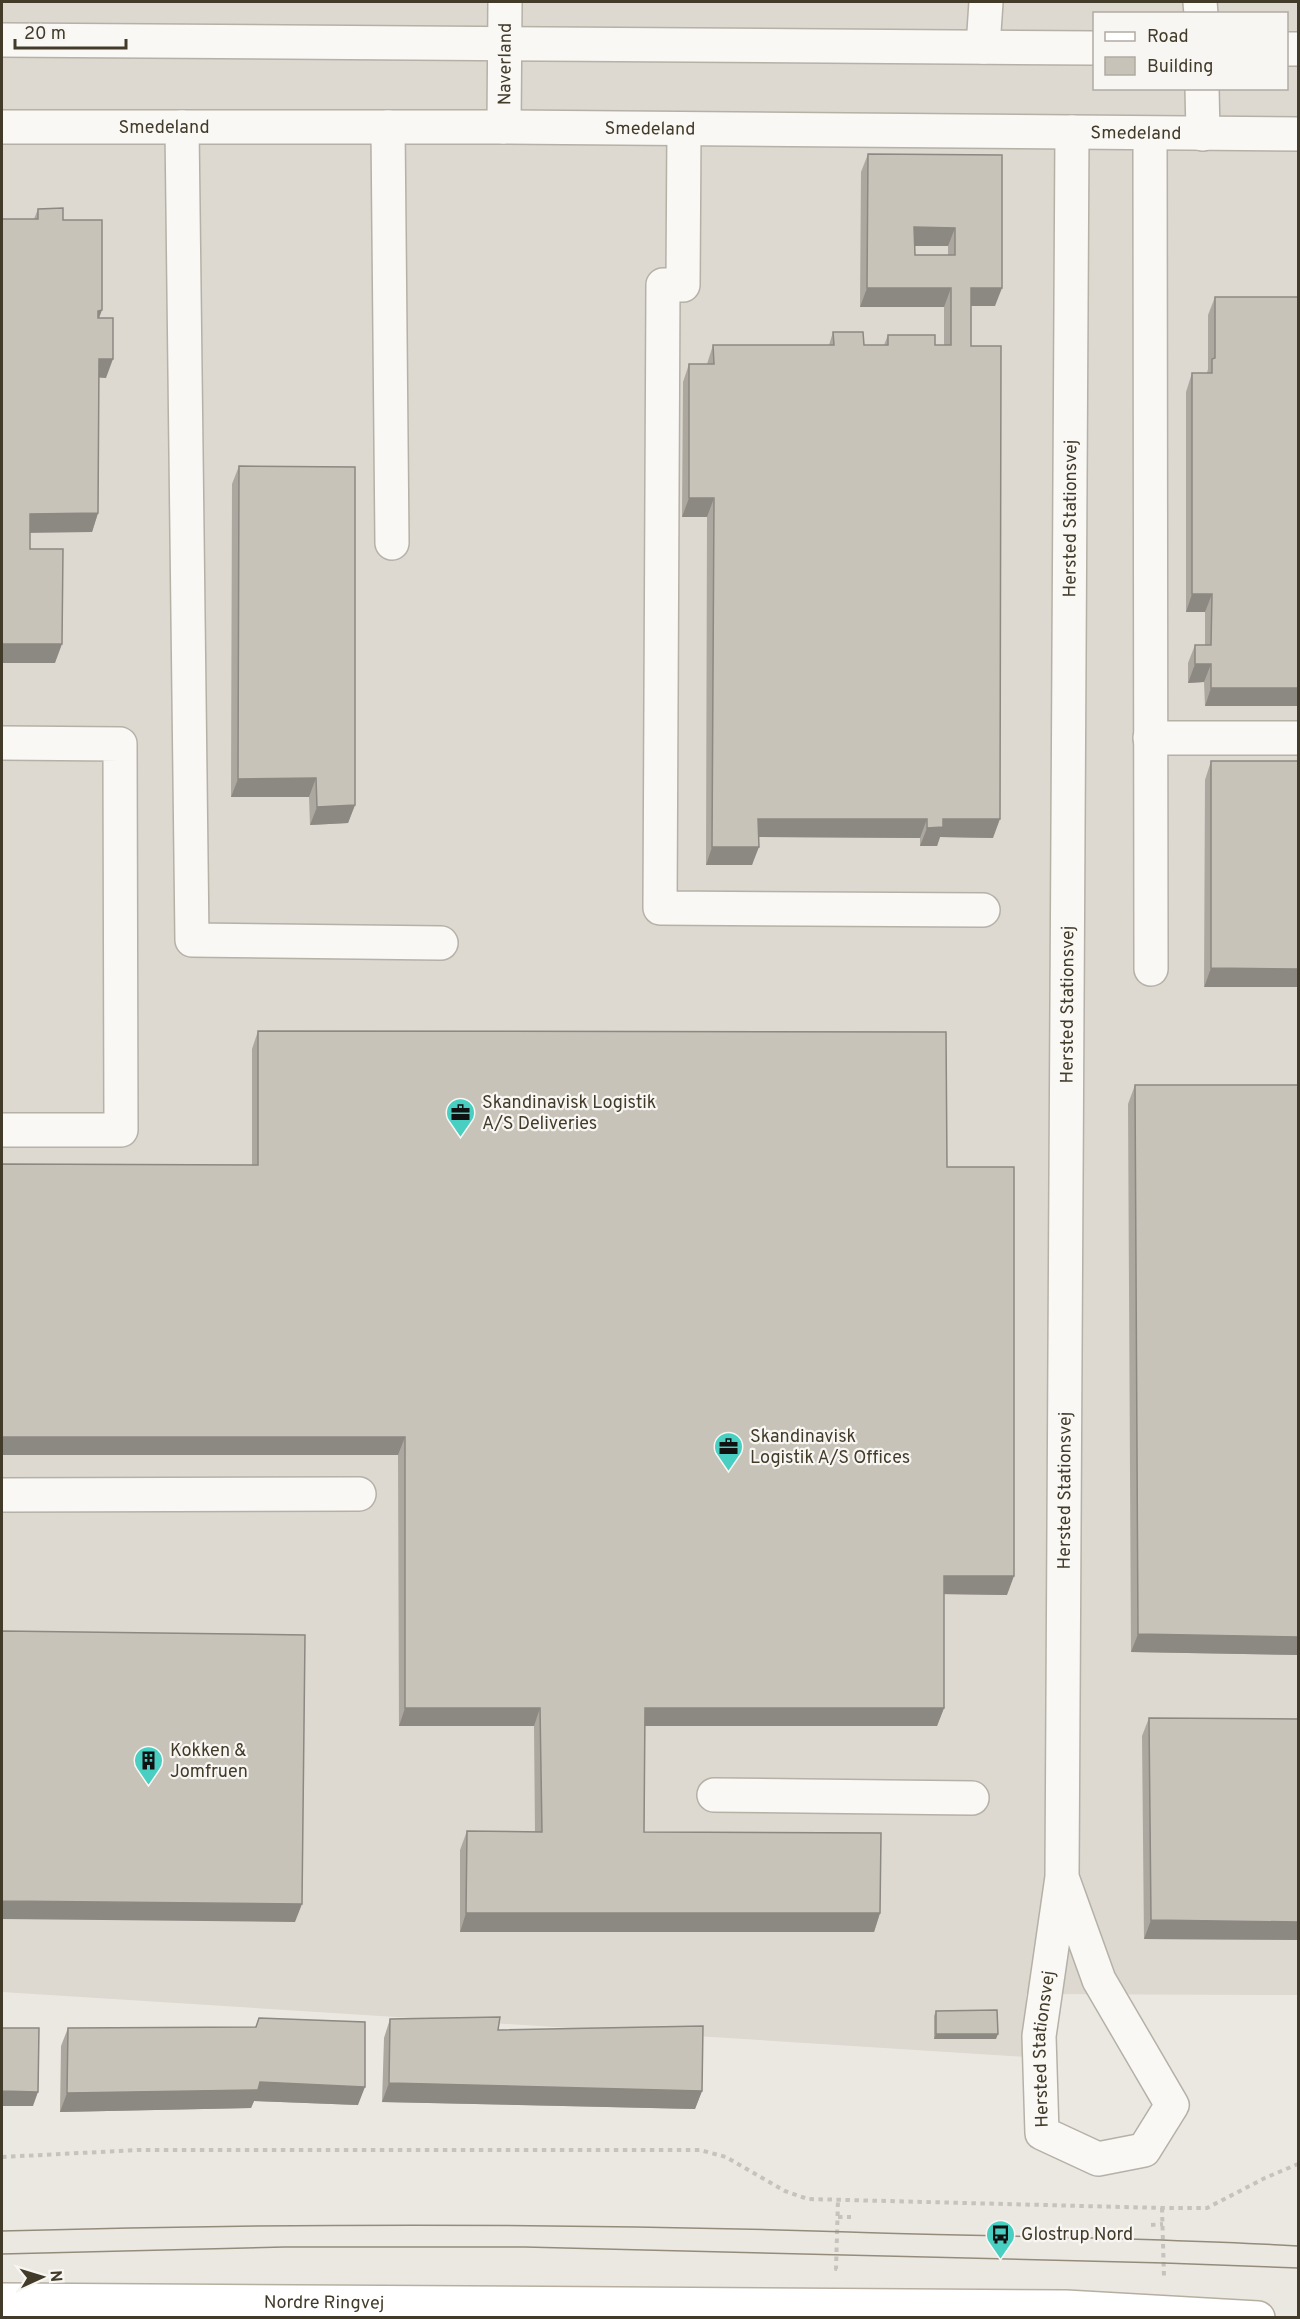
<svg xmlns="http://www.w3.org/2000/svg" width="1300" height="2319" viewBox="0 0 1300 2319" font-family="Overpass,sans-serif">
<rect width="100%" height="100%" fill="#ebe8e2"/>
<path fill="#ddd8d0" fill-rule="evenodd" d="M2,2H1298V1995L1026,1994V2057L2,1992ZM1094,14H1286V88H1094Z"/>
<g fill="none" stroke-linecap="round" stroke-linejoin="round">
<defs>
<g id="minor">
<path d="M1200,2L1201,14"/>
<path d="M2,40L1094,48"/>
<path d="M983,47L986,2"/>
<path d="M1286,49H1298"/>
<path d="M1202,88L1203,134"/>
<path id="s1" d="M2,127H504L1298,134"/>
<path d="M182,127L192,940L441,943"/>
<path d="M388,127L392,543"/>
<path id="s2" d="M504,127L505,2"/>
<path d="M684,129L683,285H663L660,908L983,910"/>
<path d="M1150,134L1151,969"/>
<path d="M1150,738H1298"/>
<path d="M2,743L120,744L121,1130H2"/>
<path d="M2,1495L359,1494"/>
<path d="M714,1795L972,1798"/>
<path id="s3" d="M1062,1877L1099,1980L1172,2105L1144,2150L1098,2159L1042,2133L1039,2036L1062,1877L1072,132"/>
</g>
<g id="major">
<path id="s4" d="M2,2300L1066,2307L1258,2318"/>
</g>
</defs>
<use href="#minor" stroke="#b5b1a7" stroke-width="36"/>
<use href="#major" stroke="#b6afa1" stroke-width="36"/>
<path stroke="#c6c3bc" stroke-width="4" stroke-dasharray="4.5 4.5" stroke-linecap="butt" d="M2,2157L139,2150H700L726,2157L785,2191L808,2199L1162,2208H1207L1265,2178L1298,2164
M1162,2208L1164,2277
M838,2217H851
M1151,2225L1163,2224
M837,2269H836L838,2200"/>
<use href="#minor" stroke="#f9f8f5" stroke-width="33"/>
<use href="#major" stroke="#fff" stroke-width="33"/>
<path stroke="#948c7b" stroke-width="1.5" d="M2,2231C284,2223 566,2223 849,2232C999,2237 1149,2237 1298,2246
M2,2254L284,2247H525L1164,2263L1298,2268"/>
</g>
<path fill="#aca89f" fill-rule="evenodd" d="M868,154L1002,155L995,306H971V346L993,838L940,837L937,846H920V838L759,837L752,865H706L707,517H682L683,382L689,364H707L713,345H829L833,332L864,345H884L888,335L935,345H944V307H860L861,172ZM915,246H948V255H915Z
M38,209L63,220L99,318L106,378L99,377L98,513L92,532H30V549L55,663H2L34,219Z
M1215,297L1299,706H1205L1204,682L1188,683V663L1195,645H1205V612H1186V392L1192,373H1207L1208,369V315Z
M239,466L355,805L348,823L310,825L309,797H231L232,484Z
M1211,761H1299L1204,987L1205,780Z
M258,1031L947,1167L1007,1595L944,1594V1708L937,1726H645L644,1832L880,1913L874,1932H460V1850L467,1831L535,1832L534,1726H399L398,1455H2V1164L252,1165V1049Z
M1135,1085L1299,1655L1131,1652L1128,1104Z
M1149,1718L1299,1719V1940L1144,1939L1142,1736Z
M936,2011L996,2039H934V2016Z
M390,2019L498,2030L702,2091L695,2109L382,2102L384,2038Z
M68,2028L358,2105L254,2101L251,2108L60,2112L61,2046Z"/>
<path fill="#8c8882" d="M914,227L955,228L948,246H908Z
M867,288H951L944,307H860Z
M971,288H1002L995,306H964Z
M102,310L95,329L98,311Z
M99,359H113L106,378L92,377Z
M689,498H714L707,517H682Z
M98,513L92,532L23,533L30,514Z
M1192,594H1212L1205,612H1186Z
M2,644H62L55,663H2Z
M1195,664H1211L1204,682L1188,683Z
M1211,688H1299V706H1205Z
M316,778L309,797H231L238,779Z
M355,805L348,823L310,825L317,807Z
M758,819H927L920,838L752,837Z
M943,819H1000L993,838L940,837L937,846H920L927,828Z
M712,847H759L752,865H706Z
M1211,968L1299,969V987H1204Z
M2,1437H405L398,1455H2Z
M944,1576H1014L1007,1595L937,1594Z
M1138,1634L1299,1637V1655L1131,1652Z
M405,1708H540L534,1726H399Z
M645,1708H944L937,1726H638Z
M2,1901L302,1904L295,1922L2,1919Z
M466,1913H880L874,1932H460Z
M1151,1920L1299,1922V1940L1144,1939Z
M936,2034H998L996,2039H934Z
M260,2082L365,2087L358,2105L254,2101L251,2108L60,2112L67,2093Z
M389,2083L702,2091L695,2109L382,2102Z
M2,2091L38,2092L33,2106H2Z"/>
<path fill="#c8c3b9" stroke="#8c8882" stroke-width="1.5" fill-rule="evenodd" d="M868,154L1002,155V288H971V346H1001L1000,819H943V827L927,828V819H758L759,847H712L714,498H689V364H714L713,345H834L833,332H863L864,345H888V335H935V345H951V288H867ZM914,227L955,228V255H915Z
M63,208V220H102V310L98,311V318H113V359H99L98,513L30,514V549H63L62,644H2V219H38V209Z
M1215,297H1299V688H1211V664H1195V645H1211L1212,594H1192V373H1212V359L1215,358Z
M239,466L355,467V805L317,807L316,778L238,779Z
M1211,761H1299V969L1211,968Z
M258,1031L946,1032L947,1167H1014V1576H944V1708H645L644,1832L881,1833L880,1913H466L467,1831L542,1832L540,1708H405V1437H2V1164L258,1165Z
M1135,1085H1299V1637L1138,1634Z
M2,1631L305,1635L302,1904L2,1901Z
M1149,1718L1299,1719V1922L1151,1920Z
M997,2010L998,2034H936V2011Z
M500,2017L498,2030L703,2026L702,2091L389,2083L390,2019Z
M259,2018L365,2022V2087L260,2082L258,2090L67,2093L68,2028L256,2027Z
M2,2028H39L38,2092L2,2091Z"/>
<defs>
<symbol id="office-pin" viewBox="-11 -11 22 30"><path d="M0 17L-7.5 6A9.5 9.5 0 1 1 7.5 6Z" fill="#48cfc1" stroke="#f8f6f2"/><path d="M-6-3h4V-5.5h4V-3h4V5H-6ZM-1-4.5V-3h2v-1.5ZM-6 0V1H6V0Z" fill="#111"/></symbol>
<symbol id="building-pin" viewBox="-11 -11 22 30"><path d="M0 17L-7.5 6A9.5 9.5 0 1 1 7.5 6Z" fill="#48cfc1" stroke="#f8f6f2"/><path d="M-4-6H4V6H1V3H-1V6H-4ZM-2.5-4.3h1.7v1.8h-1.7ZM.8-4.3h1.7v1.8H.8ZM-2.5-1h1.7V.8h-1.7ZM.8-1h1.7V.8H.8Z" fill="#111"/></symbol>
<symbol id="bus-pin" viewBox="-11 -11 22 30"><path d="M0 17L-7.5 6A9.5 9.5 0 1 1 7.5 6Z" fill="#48cfc1" stroke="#f8f6f2"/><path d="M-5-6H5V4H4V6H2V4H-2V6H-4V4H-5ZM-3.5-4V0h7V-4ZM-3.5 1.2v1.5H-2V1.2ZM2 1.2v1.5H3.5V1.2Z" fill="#111"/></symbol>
</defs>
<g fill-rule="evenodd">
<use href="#office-pin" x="444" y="1096" width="33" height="45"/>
<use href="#office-pin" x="712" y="1430" width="33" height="45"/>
<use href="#building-pin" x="132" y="1744" width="33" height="45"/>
<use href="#bus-pin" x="984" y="2218" width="33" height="45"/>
</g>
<g text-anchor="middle" stroke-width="4.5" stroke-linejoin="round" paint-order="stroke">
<g font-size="18" fill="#433b2a" stroke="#f8f6f2">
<text dy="6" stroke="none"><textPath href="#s2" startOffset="63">Naverland</textPath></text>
<text dy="6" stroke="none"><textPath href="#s1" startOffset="162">Smedeland</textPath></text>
<text dy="6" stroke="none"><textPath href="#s1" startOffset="648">Smedeland</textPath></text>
<text dy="6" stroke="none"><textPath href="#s1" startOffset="1134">Smedeland</textPath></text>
<text dy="6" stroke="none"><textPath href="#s3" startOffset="2032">Hersted Stationsvej</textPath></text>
<text dy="6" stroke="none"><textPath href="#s3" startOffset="1546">Hersted Stationsvej</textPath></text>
<text dy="6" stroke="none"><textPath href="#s3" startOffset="1060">Hersted Stationsvej</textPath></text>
<text dy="6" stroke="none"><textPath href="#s3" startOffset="500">Hersted Stationsvej</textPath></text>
<text dy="6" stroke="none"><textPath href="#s4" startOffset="322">Nordre Ringvej</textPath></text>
</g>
<g font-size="18" fill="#433b2a" stroke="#f8f6f2" text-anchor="start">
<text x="482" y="1108">Skandinavisk Logistik<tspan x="482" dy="21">A/S Deliveries</tspan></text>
<text x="750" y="1442">Skandinavisk<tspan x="750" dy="21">Logistik A/S Offices</tspan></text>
<text x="170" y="1756">Kokken &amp;<tspan x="170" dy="21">Jomfruen</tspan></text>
<text x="1021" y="2240">Glostrup Nord</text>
</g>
</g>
<rect width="1300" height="2319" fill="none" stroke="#433b2a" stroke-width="6"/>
<rect x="1093" y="12" width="195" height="78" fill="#f8f6f2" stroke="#b0aba2" stroke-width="1.5"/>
<rect x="1105" y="32" width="30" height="9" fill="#ffffff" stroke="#b0aba2" stroke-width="1.5"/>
<text x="1147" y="42" font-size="18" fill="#433b2a">Road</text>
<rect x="1105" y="57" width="30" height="18" fill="#c8c3b9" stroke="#b0aba2" stroke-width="1.5"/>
<text x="1147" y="72" font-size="18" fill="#433b2a">Building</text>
<g transform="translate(42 2277) rotate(86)" stroke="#f8f6f2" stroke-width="4.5" paint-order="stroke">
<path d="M0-4.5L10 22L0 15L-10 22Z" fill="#433b2a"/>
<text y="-9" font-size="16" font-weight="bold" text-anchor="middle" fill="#433b2a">N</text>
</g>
<path d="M15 39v9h111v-9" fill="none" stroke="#433b2a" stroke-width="3"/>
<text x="24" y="39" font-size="18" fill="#433b2a" stroke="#f8f6f2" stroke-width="4.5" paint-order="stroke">20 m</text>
</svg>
